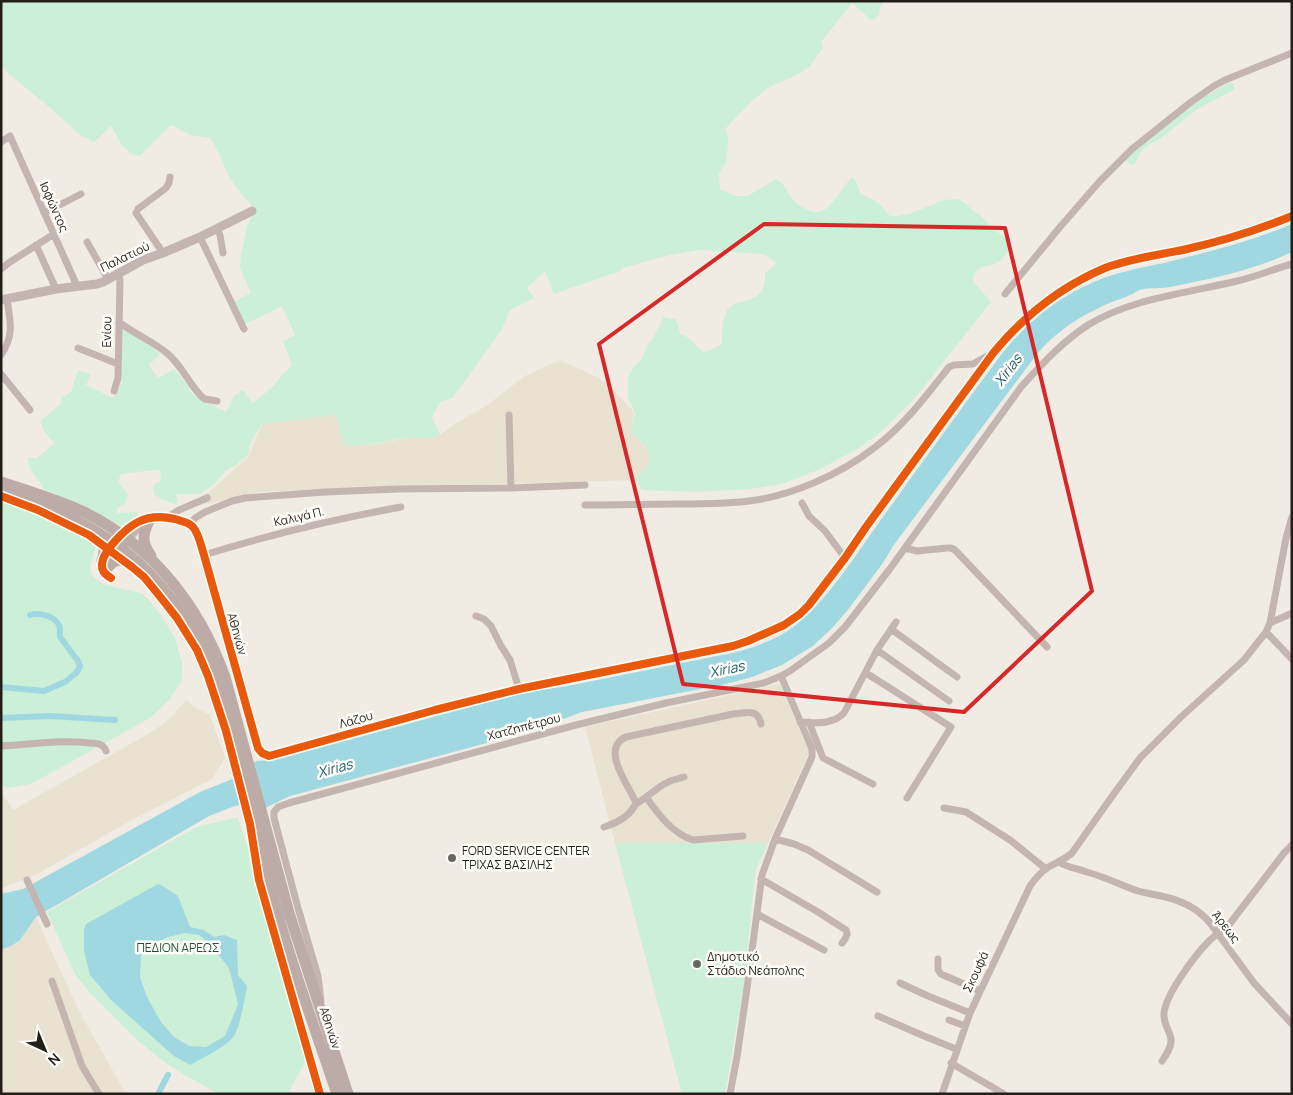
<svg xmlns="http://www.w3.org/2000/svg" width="1293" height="1095" viewBox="0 0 1293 1095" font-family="Manrope,sans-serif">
<rect width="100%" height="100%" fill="#f0ece3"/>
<path fill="#eae2d1" d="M560,360L597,377L609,385L634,412L631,432L648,451L650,461L635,480L608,481L342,488L261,492L201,505L199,497L209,492L248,457L262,424L336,414L356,446L382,443L408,438L440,435L453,425L486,406L525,376Z
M780,684L808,749V755L768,843H615L585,727Z
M186,700L193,706L210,715L225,758L212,779L132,820L39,873L1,889V791L13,810L155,730L170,718Z
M36,917L78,1009L126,1094H1V950L13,945L20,940Z"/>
<path fill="#ccefd7" d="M1,1H884L880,8L879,16L871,20L852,3L821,42L823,48C818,54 814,62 809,67C796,78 778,81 764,91C750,102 738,115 725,129L728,137V145L726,162L719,173L720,189L736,196H748L776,179C784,183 786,190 791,197C799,207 815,218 827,208C835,201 843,188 849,180L853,177L858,185L860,193L879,203L890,216H898L909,214L944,200L956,199L962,201L974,211L981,216L991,227L1004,237L1008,243L1010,249C1006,253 1003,259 998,262C988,269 974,263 973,281L991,302L914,399L881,432L856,450L818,470L782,484L748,489L698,492L642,490L635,480L650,461L648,450L631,432L635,413L628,398V377L634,367L642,358L647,346L653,338L661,323L663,316L668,319H675L678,324L680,334L689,338L704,353L722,344C722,334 722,322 726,313C732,297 756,305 763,288C765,284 765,278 765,273L777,263L763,254L699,250L665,256L623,268L620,271L554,294L545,271L527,288L534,298L510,310L502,329L465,381L452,398L440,402L432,417L440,435C430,440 417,437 406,438C385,441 365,447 344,445L336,415L262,424L250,443L249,454L235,466L225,471L214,485L199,494H176L178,502L176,504L163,500L154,494L153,485L161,481L160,471L154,470L121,474L118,482L128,495L125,503L117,508V513L136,512L138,515L121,526L76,503L44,489L29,467L28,458H37L54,443L43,430L41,420L60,405L62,397L71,392L78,370L91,375L86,385L113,398L122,383L120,361L121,328L150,345L160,354L149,365L158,378L174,369L189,387L190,392L198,398L226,412L234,396L243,390L253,403L275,385L276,382L292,365L283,341L295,335L282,306L243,325L233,302L251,293L240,268L241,255L247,226L254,212L253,207C245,198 236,188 230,178C223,165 219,150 210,138L190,135L171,125L140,156L131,154L122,145L111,126L94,142L81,136L49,107L9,74L1,65Z
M1232,81L1235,89L1196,110L1160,139L1148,145L1141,151L1135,164L1131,165L1124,158L1205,95H1208L1223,86Z
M1,501L14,504L96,544L90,568L92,575L98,581L106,585L141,593L148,599L161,615L175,638L182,663V675L181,682L169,700L150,718L31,784L7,788L1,783Z
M233,818H238L256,873L307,1058L288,1094H219L188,1077L167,1064L137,1040L90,993L75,974L47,912L189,831L197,827Z
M615,843H768L757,867L755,874L744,984L725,1094H682Z"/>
<path fill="#a0d8e2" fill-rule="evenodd" d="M1292,224V252C1254,270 1211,279 1170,287C1160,289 1150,287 1140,290C1136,291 1134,294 1130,295C1122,299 1113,301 1105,305C1080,316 1054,333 1037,354L893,546L883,563L847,611L832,628L813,646L782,665L752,677L726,684L582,712L531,731L290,796L263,809L243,805L235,806L209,816L36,917L20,940L13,945L1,950V894L23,889L200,792L235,778L252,763L257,761L275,760L522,693L567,686L737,652C758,646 780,638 796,625C829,598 855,556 880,521C921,464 962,407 1004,351C1028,322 1058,297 1094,282C1116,272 1140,268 1164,263C1207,252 1251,242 1292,224Z
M158,884L161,885L178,896L190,927L204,930L214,937L224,935L237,940L238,975L247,986C245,998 240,1027 234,1036C227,1046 201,1059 190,1065L174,1056L148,1033L111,1000L90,975L84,951V930L86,924ZM185,933L199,935L209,943L229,968L238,1004L225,1036L206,1047L189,1046L174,1037L161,1022L147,997L140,977L141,956L151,945L168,937Z"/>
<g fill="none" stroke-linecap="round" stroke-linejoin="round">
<path stroke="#a0d8e2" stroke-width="6" d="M1,687L44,691L65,682L76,673L80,667L78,661L60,637C59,633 61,629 59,625C54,616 40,612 30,615
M1,718L50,716L115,720
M158,1094L168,1075"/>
<path stroke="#c5b5b1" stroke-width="7" d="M1,142L10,136L77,286
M44,213L81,194
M217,229L220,235L223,253
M200,237L244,329
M87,242L108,279
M36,245L56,289
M163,253L136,213L138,209L166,188L169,183L170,177
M1,269L10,262L54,234
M1005,294L1060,227L1100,181L1132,149L1191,102L1214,86L1225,80L1292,53
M119,322C134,334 153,341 168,354C182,366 189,384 202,397L205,399L217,401
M78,348L118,364
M1,355C15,334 10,322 7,299
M1,374L30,410
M114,391L118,378L120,280L118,273
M509,415L511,488
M802,503L809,516L825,531L845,558
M585,505C617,505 649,504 680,504C703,504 726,504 749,501C791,496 841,474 874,448C904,426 926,396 949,367L954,365L973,364L989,355
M168,517L179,510L207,498
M191,524L195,518L205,512L232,501L245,498L325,492L398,489L511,488L585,485
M119,537C133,520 154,514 175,519C181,521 188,522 193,527C199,534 201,546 204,555L258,748L262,753L269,756L435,710L519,689L733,646L748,641L784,625L800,614L809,605L845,558L866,527L994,352C1025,315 1060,287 1105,268C1131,258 1160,255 1187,249C1223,241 1258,230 1292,216
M905,548L917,551L947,548H951L955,550L1047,647
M204,555C268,535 335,519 401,507
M104,557C100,566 102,573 111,578
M110,563L135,532L148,522
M476,616L484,619L491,626L501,646L510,660L519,689
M1270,623L1292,613
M891,629L957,677
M1266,632L1292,659
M877,650L949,701
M866,673L951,727L907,798
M800,722C816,723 832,725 844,713L877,650L896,622
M809,722L823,758L873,784
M1,746C31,745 60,739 89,743C93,743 98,743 101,745C104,746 105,748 106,751
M646,797C658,814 673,834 693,840L743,836
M635,805L661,786L670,781L684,777
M944,808L966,812L1010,840L1046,869
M604,827C617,823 630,817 636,803C630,787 599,749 626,737L733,714C746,713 758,708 761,724
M775,839L794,844L808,850L877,892
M1058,862C1067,867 1078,869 1087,872C1105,877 1121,885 1138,891C1145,893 1153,894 1161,896C1180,900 1198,908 1210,923L1254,983L1292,1024
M761,879L818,912L846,930C849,935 845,939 842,943
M27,880L47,924
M757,914L824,950
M938,959V970L941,974L980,991
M52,981L82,1066L99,1094
M900,983L928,996L970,1013
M321,1001L318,976L298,908L274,818V812L278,807L289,803L576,725L666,703L764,683L781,676L790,671L829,643L845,627L889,570L1021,387C1042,364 1062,342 1088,325C1132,298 1188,293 1237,281C1256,277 1273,269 1292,264
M878,1016L924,1036L956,1049
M949,1020L965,1026
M1162,1061C1166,1055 1172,1047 1171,1039C1170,1030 1163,1025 1164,1013C1166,994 1195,955 1209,941C1215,935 1222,931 1228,926L1284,853L1292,845
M951,1063L1004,1094
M730,1094L737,1057L747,988L762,875L775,839L812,757V749L781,676
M942,1094L970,1013L1030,886C1035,879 1040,873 1047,868C1055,863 1064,860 1072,853L1113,795L1140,758L1181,717L1244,660L1266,632L1270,623L1286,538L1292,517"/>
<path stroke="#c5b5b1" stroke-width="9" d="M1,300L56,289L97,284L103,282L143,260L163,253L200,237L252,211"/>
<path stroke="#bdaba7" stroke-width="11" d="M1,482C29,491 58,500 84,512C153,546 199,605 225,677L289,913L348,1094
M1,490C38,503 75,517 108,539C148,565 181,606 202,649C223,693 235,747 247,794C254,824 263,855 270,885C288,956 314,1025 337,1094
M149,521C142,535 142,543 151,556
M96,532C104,542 106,550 102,561
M109,566C116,557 126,559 136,564"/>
<defs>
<path id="cycleway" d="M1,496L38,510L89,535L132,567L144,577L158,594L177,618L197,650L208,676L226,731L250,824L259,880L320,1094
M111,578C106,575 102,572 102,566C101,552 126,528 138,522C150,516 162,516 175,519C181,521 189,522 193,527C199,534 201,546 204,555L258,748L262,753L269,756L435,710L519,689L733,646L748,641L784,625L800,614L809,605L845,558L866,527L994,352C1025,315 1060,287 1105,268C1131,258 1160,255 1187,249C1223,241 1258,230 1292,216"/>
</defs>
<use href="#cycleway" stroke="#fefdf9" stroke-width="11"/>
<use href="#cycleway" stroke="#e8590c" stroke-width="8"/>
</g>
<path fill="none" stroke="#d62828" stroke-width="4" stroke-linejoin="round" d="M764,224L1005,228L1092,591L964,712L683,684L599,344Z"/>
<g fill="#6a675f" stroke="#fefdf9" stroke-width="2">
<circle cx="452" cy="858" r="5"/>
<circle cx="697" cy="964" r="5"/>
</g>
<g text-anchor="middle" stroke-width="5" stroke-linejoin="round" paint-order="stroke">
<g font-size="12" fill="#221f18" stroke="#fefdf9">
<text transform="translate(54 207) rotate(66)" y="4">Ιοφώντος</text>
<text transform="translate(125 257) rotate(-26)" y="4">Παλατιού</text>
<text transform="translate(107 332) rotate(-89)" y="4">Ενίου</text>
<text transform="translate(299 517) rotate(-13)" y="4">Καλιγά Π.</text>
<text transform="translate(237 634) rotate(74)" y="4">Αθηνών</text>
<text transform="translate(356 720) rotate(-16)" y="4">Λάζου</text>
<text transform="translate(524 727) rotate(-15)" y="4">Χατζηπέτρου</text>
<text transform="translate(1226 927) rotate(52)" y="4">Άρεως</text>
<text transform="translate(976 972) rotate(-65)" y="4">Σκουφά</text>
<text transform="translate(330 1028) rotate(72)" y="4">Αθηνών</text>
</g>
<g font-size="12" fill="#221f18" stroke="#fefdf9" text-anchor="start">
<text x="462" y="855">FORD SERVICE CENTER<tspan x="462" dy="14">ΤΡΙΧΑΣ ΒΑΣΙΛΗΣ</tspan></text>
<text x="707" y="961">Δημοτικό<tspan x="707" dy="14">Στάδιο Νεάπολης</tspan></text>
</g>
<g font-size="12" fill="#1f523a" stroke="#fefdf9">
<text x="178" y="952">ΠΕΔΙΟΝ ΑΡΕΩΣ</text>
</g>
<g font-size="14" font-style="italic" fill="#1c5f6d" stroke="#fefdf9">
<text transform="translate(1008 370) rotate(-53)" y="5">Xirias</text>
<text transform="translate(727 669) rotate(-12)" y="5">Xirias</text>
<text transform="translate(335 768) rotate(-15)" y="5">Xirias</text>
</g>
</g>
<rect width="1293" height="1095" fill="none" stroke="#221f18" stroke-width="5"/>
<g transform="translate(45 1050) rotate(136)" stroke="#fefdf9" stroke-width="4" paint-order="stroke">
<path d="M0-4L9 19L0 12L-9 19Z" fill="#221f18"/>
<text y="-8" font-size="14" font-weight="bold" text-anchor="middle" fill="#221f18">N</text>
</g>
</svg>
